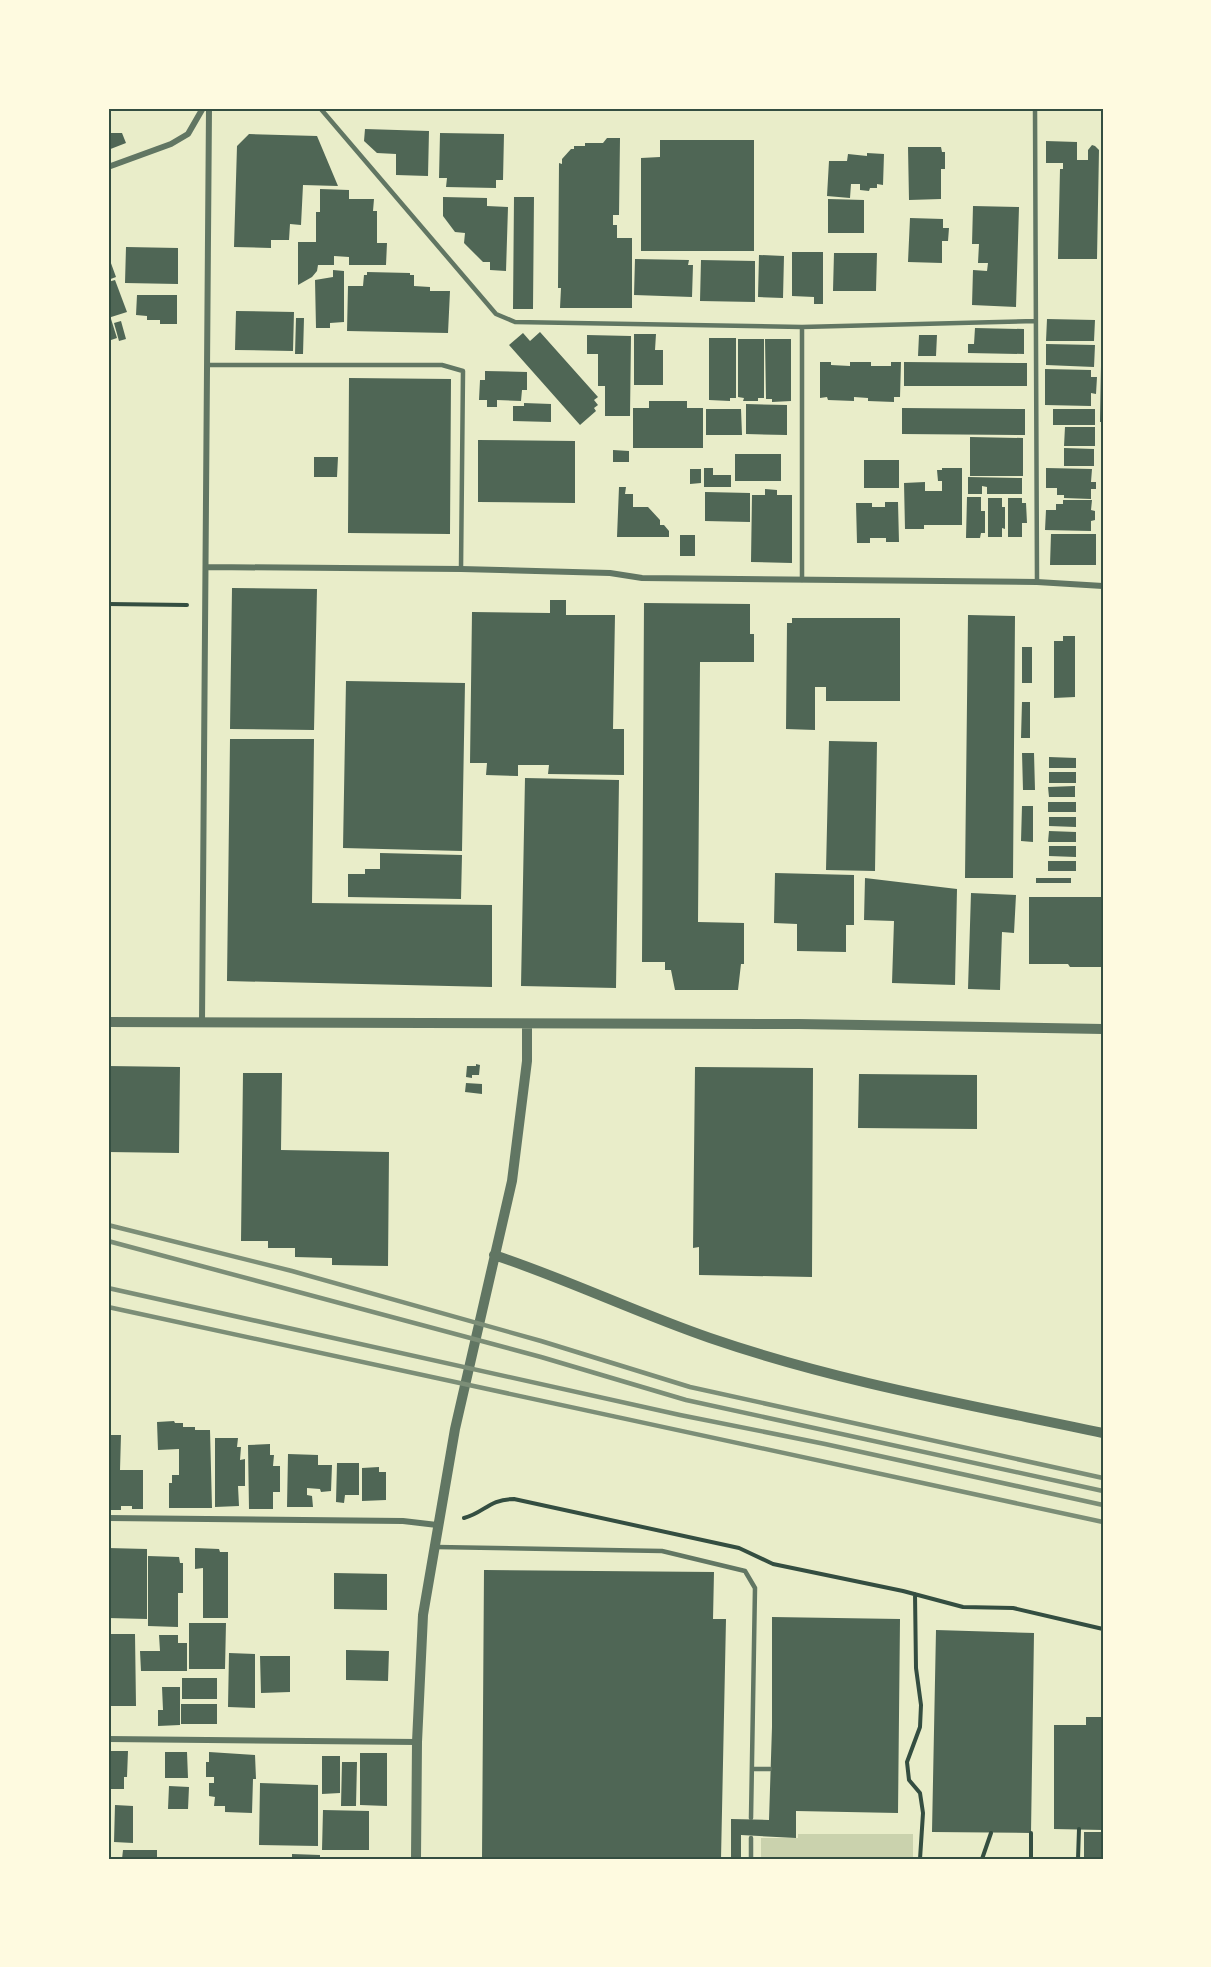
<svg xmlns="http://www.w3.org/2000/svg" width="1211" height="1967" viewBox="0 0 1211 1967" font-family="Poppins,sans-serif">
<rect width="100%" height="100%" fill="#e9edc9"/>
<path fill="#cad2ad" d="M798,1834H913V1859H761V1838H798Z"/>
<path fill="#4f6655" d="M365,129L429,131L428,176L396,175V154L377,153L364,141Z
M108,133H122L126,143L108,150Z
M440,133L504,134L503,180H496V188L446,187L447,178H439Z
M249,134L317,136L338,186L303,185L301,225L290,224L289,240H271V248L234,247L237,146Z
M607,138H620L619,215H613V225H617V238H632V308H560L561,288H558L559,163L562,164V159L571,149H574V146H585V143H603Z
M660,140H754V251H641V158L660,157Z
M1046,141L1077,142V160H1088V150L1092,145L1095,146L1099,150L1097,259H1058L1060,169H1063V163H1046Z
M908,147H941L942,152H945V169H941V199L909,200Z
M867,153L884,154L883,185L877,184V188H870L869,191L860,190V184H851L850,198L827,196L829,161H847L848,154L867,156Z
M320,189L349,190V199H374L373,211H377V243H387L386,265H349V257L334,256V265H318L317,271L312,277L298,285V242H316V212H320Z
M443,197L487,198V206L508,207L506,271L490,270V262H483L464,243L465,233L455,232L443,216Z
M514,197H534L533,309H513Z
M828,199L864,200V233H828Z
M973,206L1019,207L1016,307L972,305L973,270L987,271L988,263H978L979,244H972Z
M910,218L943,219V228H949L948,241H942V263L908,262Z
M126,247L178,248V284L125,283Z
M792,252H823V304H814V297L792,296Z
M834,253H877L876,291H833Z
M108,255L116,277L108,280Z
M759,255L784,256L783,298L758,297Z
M1101,257H1103V303H1101Z
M635,259L689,260L688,265H693L692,297L634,295Z
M701,260L755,261V302L700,301Z
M333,270L344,271V322L330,323V328H316L315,280L333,277Z
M367,272L410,273V275H414V286L430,287V291H450L448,333L347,331L348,286H363L364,275H367Z
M115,280L127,312L108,318V282Z
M137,295H177V324H160V320H147V316L136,315Z
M236,311L294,312L293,351L235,350Z
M296,318H304L303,354H295Z
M111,319L117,338L108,341V320Z
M1047,319L1095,320L1094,341H1046Z
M121,321L126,339L119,341L114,323Z
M975,328L1024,329V354L968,353V344H974Z
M540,332L598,397L594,400L598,405L594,408L596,411L580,425L509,345L523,333L530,341Z
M634,334H656L655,350H663V385H634Z
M587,335L631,336L630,416H605V386H598V354H587Z
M919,335H937L936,356H918Z
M709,338H736V398H730V401L709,400Z
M738,339H764V398H758V401H743L744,398L738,397Z
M765,339H791V401L772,402V399H766Z
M1046,344L1095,345L1094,367L1046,365Z
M820,362H831V365L850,366V362H871V366H891V362H901L900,397H894V402L868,401V398L854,397V401L828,400L827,397L820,398Z
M904,362L1027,363V386H904Z
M1101,366H1103V422H1100Z
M1045,369L1091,370V377H1097L1096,394L1091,393V406L1045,405Z
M485,371L527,372V390H522L521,401L497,400V407H487V400H479L480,380H485Z
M349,378L451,379L450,534L348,533Z
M649,401H687V408H703V448H633V408H649Z
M524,403L551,404V422L513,421V406H524Z
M746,404L787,405V435L746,434Z
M902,408L1025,409V435L902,434Z
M706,409H741L742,435H706Z
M1053,409H1095V425H1053Z
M1065,427H1095V446H1064Z
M970,437L1023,438V476H970Z
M478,440L575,441V503L478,502Z
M1064,448L1094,449V466H1064Z
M613,450L629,451V462H613Z
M735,454H781V481H735Z
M314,457H338L337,477H314Z
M864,460H899V488H864Z
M704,468H713V475H731V487H704Z
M942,468H962V525H924V529H905L904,483L925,482V491H942V481H938L937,470H942Z
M1046,468L1092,469L1091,482H1096V489H1091V499L1064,498V495H1057V488H1046Z
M690,469H701V483L690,484Z
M968,477L1022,478V494H987V487L982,486V494H968Z
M619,487H626L625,494H633V507H648L660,520V525H664L669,531V537H617Z
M765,489L777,490V495H792V563L751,562L752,495H765Z
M705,492L750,493V522L705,521Z
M967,497H981V511H985V533H981L980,538H966Z
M988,498H1002V507H1005V529L1002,528V537H988Z
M1008,498H1022V503H1026L1027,523H1022V537H1008Z
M1063,500H1092L1091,510L1095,511V520L1091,521V531L1045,530L1046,510H1056V504H1063Z
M885,502H898L899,542H886V538H870V543H857L856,503H872V507H885Z
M1051,534H1096V565H1050Z
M680,535H695V556H680Z
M232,588L317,589L314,730L230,729Z
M550,600H566V615H615L613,729H624V775L548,774L549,765H518V776L486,775L487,763H470L472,612L550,613Z
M644,603L750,604V634H754V662H700L698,922L744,923V964H741L738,990H675L671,970H665V962H642Z
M968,615L1015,616L1013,878H965Z
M792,618H900V701H826V687H815V730L786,729L787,623H792Z
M1063,636H1075V697L1054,698V641H1063Z
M1022,647H1032V683H1022Z
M346,681L465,683L462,851L343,848Z
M1022,702H1030V738H1021Z
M230,739H314L312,903L492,905V987L227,981Z
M829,741L877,742L875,871L826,870Z
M1022,753H1034L1035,790H1023Z
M1049,757L1076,758V768H1049Z
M1049,772H1076V783H1049Z
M525,778L619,780L616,988L521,986Z
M1075,786V797H1049L1048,787Z
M1048,802H1076V812H1048Z
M1022,806H1033V842L1021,841Z
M1049,817H1076V827L1049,826Z
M1049,831L1076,832V842H1048Z
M1049,846H1076V857L1049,856Z
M380,853L462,855L461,899L348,897V874H365V869H380Z
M1048,861H1076V871H1048Z
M775,873L854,875V925H846V952L797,951V924L774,923Z
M865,878L957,889L955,985L892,983L894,921L864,920Z
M1036,878H1071V883H1036Z
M971,893L1016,895L1014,933L1002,932L1000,990L968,989Z
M1029,897H1103V967H1070L1068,964H1029Z
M476,1064L480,1065L479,1075H472V1078L466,1077L467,1066H476Z
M108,1066L180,1067L179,1153L108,1152Z
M695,1067L813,1068L812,1277L699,1275V1247L693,1248Z
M243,1073H282L281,1150L389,1152L388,1266L332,1265V1258L295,1257V1248H268V1241H241Z
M859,1074L977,1075V1129L858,1128Z
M466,1083L482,1084V1094L465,1092Z
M174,1421L175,1423H183V1427H195V1430H210L212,1508H169V1483H172V1475H179V1449L158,1450L157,1422Z
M108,1435H121L120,1470H143V1509H132V1506H121V1510H108Z
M215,1438H238L237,1447H241L240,1460L245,1459V1486H238L239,1506L215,1507Z
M270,1444V1455H274L273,1466H280V1492H273V1509H249L248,1445Z
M288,1454L318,1455V1465H332L331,1491L321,1492L320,1489L307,1488V1495L312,1496L313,1507H287Z
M337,1463H359V1495H345L344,1503L336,1502Z
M379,1467V1472H386V1500L362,1501V1468Z
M108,1548L147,1549V1619L108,1618Z
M195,1548L219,1549L220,1552H228V1618H203V1568L195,1569Z
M148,1556L179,1557L180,1563H183V1593H178V1627L148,1626Z
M484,1570L714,1572L713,1619H726L721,1859H482Z
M334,1573L387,1574V1610L334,1609Z
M772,1617L900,1619L898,1813L796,1811V1838L741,1835V1859H731V1819L769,1820L772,1727Z
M189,1623H226L225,1669H189Z
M936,1630L1034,1633L1031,1833L932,1832Z
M108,1634H135L136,1706H108Z
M159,1635H178V1643H187V1671H141L140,1651H160Z
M346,1650L389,1651L388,1681L346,1680Z
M229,1653L255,1654V1708L228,1707Z
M260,1656H290V1692L261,1693Z
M182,1678H217V1699H182Z
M162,1687H180V1725L158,1726V1710H163Z
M181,1704H217V1724H181Z
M1086,1717H1103V1830L1054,1829V1725H1086Z
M108,1751H128L127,1777H124V1789H108Z
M165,1752H187L188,1778H165Z
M209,1752L255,1755L256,1779H253L252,1813L225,1812V1806H214L215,1797L209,1796V1783H214V1777H206V1762H209Z
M360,1753H387V1806L360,1805Z
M322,1756H340V1793L322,1794Z
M342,1762H357L356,1806H341Z
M260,1783L318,1785V1846L259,1845Z
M169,1786L189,1787L188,1809H168Z
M115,1805L133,1806V1843L114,1842Z
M323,1810L369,1811V1850H322Z
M1084,1832H1103V1859H1084Z
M123,1850H157V1859H122Z
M292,1854L320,1855V1859H292Z"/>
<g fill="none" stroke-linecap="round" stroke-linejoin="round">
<path stroke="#344e41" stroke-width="4" d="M108,604L187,605
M464,1518C484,1513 489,1499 514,1499L739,1548L773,1564L903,1591L963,1607L1013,1608L1103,1629
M915,1594L916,1668L921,1705L920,1727L907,1762L909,1780L920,1793L923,1813L920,1859
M982,1859L991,1833
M1031,1859V1833
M1078,1859L1079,1829"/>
<path stroke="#617663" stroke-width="4.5" d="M320,108L496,314L515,322L802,327L1036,321
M1035,108L1037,582
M802,327V580
M208,365H442L463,371L461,569
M436,1547L662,1551L745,1571L755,1588L751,1818
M752,1769H770
M751,1859V1838"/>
<path stroke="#617663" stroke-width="6" d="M108,167L171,144L188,134L203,108
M207,567L461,569L610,573L642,578L1037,582L1103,586
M202,1023L209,108
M108,1518L403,1521L437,1525
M108,1739L417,1742"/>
<path stroke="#617663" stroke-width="10" d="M108,1022L799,1024L1103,1029
M494,1255C567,1279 637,1313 710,1338C838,1382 971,1405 1103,1433
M416,1859L417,1742L423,1615L455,1429L512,1181L527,1061V1024"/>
<path stroke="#7c8e77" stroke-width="4.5" d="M108,1225L292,1271L541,1341L690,1387L1103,1478
M108,1241L541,1357L686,1400L1103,1491
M108,1288L680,1415L825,1444L1103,1505
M108,1307L1103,1522"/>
</g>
<rect width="1211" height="1967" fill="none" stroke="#fefae0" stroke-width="219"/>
<rect x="110" y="110" width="992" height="1748" fill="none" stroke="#344e41" stroke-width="2"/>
</svg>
